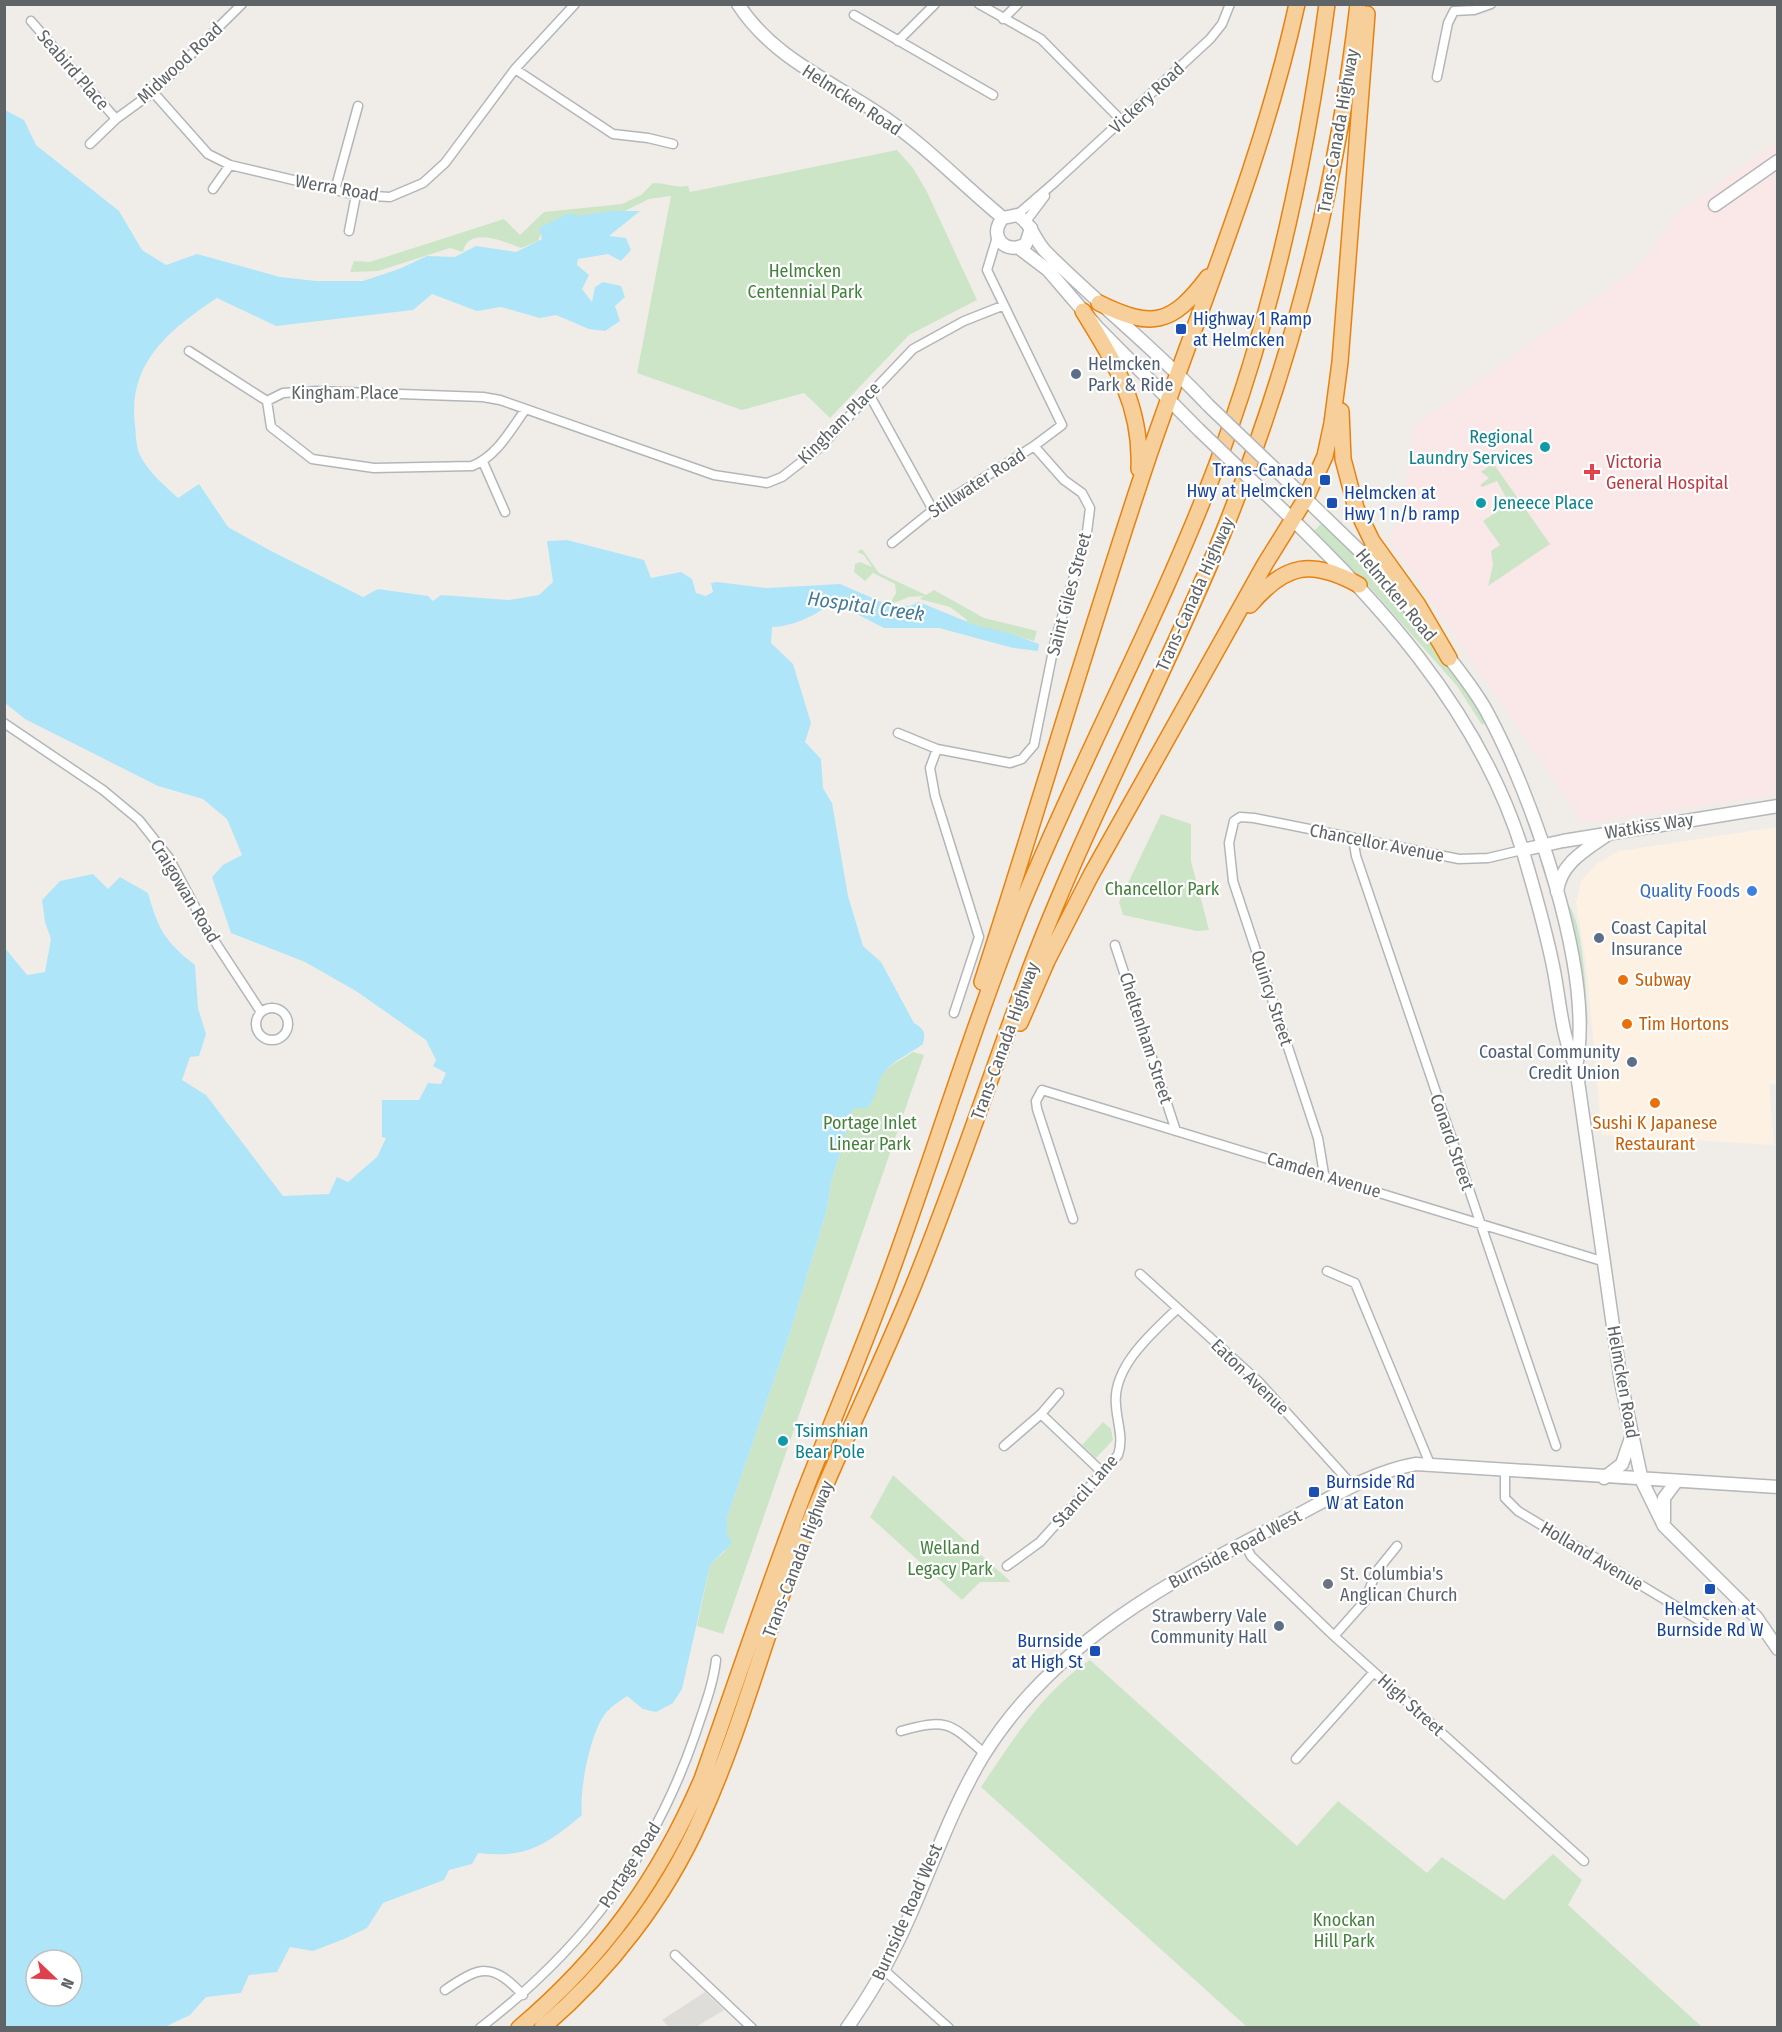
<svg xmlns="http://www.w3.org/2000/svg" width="1782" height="2032" viewBox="0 0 1782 2032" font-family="'Fira Sans Condensed',sans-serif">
<rect width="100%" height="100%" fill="#f0ede8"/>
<path fill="#fcf1e2" d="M1777,827L1778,1084H1769L1774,1145L1602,1135L1586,962L1576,903L1581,881L1596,864L1619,851Z"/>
<path fill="#dfddda" d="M705,1992L724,2010L696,2027H669L662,2020Z"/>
<path fill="#fae7e8" d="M1777,142V795L1583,823L1389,539L1401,518L1414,426L1635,270L1677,214Z"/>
<path fill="#cce5c7" d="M897,150L913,168L927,192L977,300L909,335L830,418L804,393L742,410L637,373L671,196L649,199L625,211L541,233L538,241L521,248C505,242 468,225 463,252L450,248L378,271L350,272L354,261L370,262L504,219L520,235L544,212L622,204L641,195L653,183C667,183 672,188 688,186L690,192Z
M1493,463L1550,544L1488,586L1493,565L1491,551L1500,545L1483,521L1509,503L1497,481L1482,487L1480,485L1489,478L1481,472Z
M1322,523C1383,583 1441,649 1486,723L1482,725L1457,686L1375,593L1314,531Z
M862,549L879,573L926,595L934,590L984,618L1037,631L1034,641L967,623V620L950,607L920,599L924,596L909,597L889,605L896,593L895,584L873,573L865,581L854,572L855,564L860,562L872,567L864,555L857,552Z
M1161,814L1191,824V861L1209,930L1197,931L1123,915L1119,902Z
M1569,905C1584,927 1586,996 1588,1024H1586L1580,961Z
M913,1052L924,1055L723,1634L697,1626L710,1565L725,1551L727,1518L789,1336L827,1209L831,1182L845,1138L846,1122L854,1108H867C876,1099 875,1087 881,1076C889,1064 902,1060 913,1052Z
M1103,1422L1111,1429L1113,1440L1096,1458L1082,1445Z
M893,1475L1011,1582H980L962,1600L870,1517Z
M1090,1660L1297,1846L1338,1801L1427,1873L1442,1857L1504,1900L1553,1854L1582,1880L1568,1905L1702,2027H1247L981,1787C1012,1741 1043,1691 1090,1660Z"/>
<path fill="#afe5f9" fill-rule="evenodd" d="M5,110L24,120L36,145L119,211L142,250L166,265L197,254L280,277L316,281H363L399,269L427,256L455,257L476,246L516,252L542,239L539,228L569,213L579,216L611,211H640L609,236L626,238L631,250L621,261L608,254L578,259L577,265L589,275L582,289L592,302L595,287L603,282L621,286L625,297L615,306L620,321L605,331L589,329L556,315L540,318L501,307L477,311L432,294L413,310L276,326L217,298C170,329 127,363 135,425C136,434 136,445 139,453C147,471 164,485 178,498L199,484L228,527L269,550L363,597L378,589L428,596L433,601L441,595L509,600L539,595L553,582L547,541L567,540L644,560L651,578L681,572L692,579L696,593L706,596L713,592L711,583L717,582L767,588L840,584L886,604L910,606L919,602L975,625L1008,633L1039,644L1038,651L1013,648L939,628H884L849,610L830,604C815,616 791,627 772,627L771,643L793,664L811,723L805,742L821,759L823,788L832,803L848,896L863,946L881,962L914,1023C924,1029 926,1032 923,1044C910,1054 889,1062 881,1077C876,1088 876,1099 867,1108H854L846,1122L845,1138L831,1182L827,1209L789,1336L727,1518V1534L732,1543L710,1565L682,1689L673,1703L656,1712L643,1709L627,1696C620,1701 610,1707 605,1714C590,1734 579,1791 582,1815C546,1845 526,1859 478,1853L472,1864L449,1870L444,1880L383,1903L367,1928L344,1939L313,1951L290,1947L277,1972L249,1975L241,1993L206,1997L190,2015L165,2027H5V948L27,975L45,972L51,939L45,922L42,900L60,881L93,874L108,889L120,877L148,893C158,929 165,942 195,965L198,1008L206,1034L199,1056L190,1057L182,1080L206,1095L283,1196L329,1194L337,1177L348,1182L377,1157L386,1138L382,1137V1100H419L428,1083L441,1084L446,1073L433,1066L436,1060L426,1040L356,991L305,962L231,933L212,877L223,865L242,855L227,819L203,799L158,786L25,719L5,703ZM36,1960H72V1996H36Z"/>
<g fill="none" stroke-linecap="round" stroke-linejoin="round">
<defs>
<path id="street" d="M979,4L1041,39L1122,121
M854,15L993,95
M1003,19L1018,4
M31,21L116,119
M898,41L935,4
M515,69L613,134L648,138L673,144
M1437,77L1448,23L1454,11L1474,10L1491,4
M153,92L208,154L230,165L356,195L390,197L423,183L445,163L515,69L575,4
M90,144L116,119L153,92L242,4
M213,189L230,165
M335,190L358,106
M1017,215L1054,183L1210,39L1222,24L1230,4
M1027,220L1045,196
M349,231L356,195
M189,351L267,401
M869,394L933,510
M525,410C510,431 496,457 472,466L374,468L312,459L271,427L267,401L283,393L317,391L483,397L500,400L714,475L767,483L782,477L818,449L913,349L964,321L1002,306
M483,462L505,512
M892,543L933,510L1034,446L1062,425L987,270L997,237
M4,723L103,790L139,820L169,858L208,931L261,1012
M898,733L937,749L1010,763L1022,759L1034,745L1055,641L1087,532L1090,508L1082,493L1064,480L1034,446
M937,749L930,768L935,796L979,937L954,1013
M1353,838L1356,856L1556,1446
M1115,945L1176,1131
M256 1024a16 16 0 1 1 32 0a16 16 0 1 1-32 0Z
M1324,1174L1318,1138L1233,881L1229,843L1234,821L1240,817L1254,818L1459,859L1488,858L1522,850
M1073,1219L1037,1109L1036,1101L1042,1090L1605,1262
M1327,1271L1355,1283L1430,1464
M1140,1274L1258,1381L1353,1486
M1041,1414L1103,1473
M1004,1446L1041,1414L1059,1393
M1505,1470V1498L1518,1511L1707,1625
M1244,1542L1251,1556L1334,1636L1584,1861
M1007,1566L1040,1542L1118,1455C1124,1438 1117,1423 1116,1405C1112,1367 1152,1333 1177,1309
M1334,1636L1365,1601L1376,1572L1397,1546
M901,1731C948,1718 950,1723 985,1754
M1296,1759L1374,1672
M675,1955L752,2028
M884,1970L949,2028
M445,1990C480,1966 492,1962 523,1995
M480,2028C582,1950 653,1857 695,1735C703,1710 713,1686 716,1660"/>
<path id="secondary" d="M738,4C773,59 834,82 885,118C927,147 963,185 1003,218
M1715,205L1778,161
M1031,228L1026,244C1006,256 987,236 1003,218L1017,215C1032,223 1034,241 1047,253C1099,305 1158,351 1208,405
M1019,248L1048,270L1097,327L1199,430
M1276,470L1369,560L1422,623
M1267,495C1374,596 1479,708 1523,852C1534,889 1545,927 1553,966C1560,1000 1561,1035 1576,1067L1621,1382L1642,1481L1664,1526L1756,1617L1778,1649
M1444,651C1459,671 1476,691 1488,714C1533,798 1595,972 1576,1067
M1522,850L1563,841L1778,806
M1557,892C1560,864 1585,850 1607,835
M1604,1478L1622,1464L1631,1438
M1664,1521V1498L1676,1482
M847,2028C860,2009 873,1990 883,1970C922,1901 942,1824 983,1756C1053,1642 1173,1579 1288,1520C1329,1499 1370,1472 1416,1464L1778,1487"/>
<path id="highway" d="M1099,303C1152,329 1172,325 1208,277
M1083,311C1115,363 1142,406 1139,469
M1341,411L1343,459L1356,508L1372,541L1418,605L1449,658
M1250,605C1286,563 1311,559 1359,585
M982,982C1039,807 1090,630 1149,455C1200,306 1263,159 1297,4
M1020,1023L1047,961L1091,875L1265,564L1306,498L1325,456L1332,423L1340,362L1367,14
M519,2028C603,1957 659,1879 702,1779C736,1683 768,1587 804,1493C833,1419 864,1347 891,1272C935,1151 973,1026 1021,906C1082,757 1160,615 1217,464C1273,315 1306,162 1327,4
M542,2028C609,1971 665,1899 701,1818C742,1728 766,1630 803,1538C838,1452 879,1370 914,1284C954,1185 988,1084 1025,983C1081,831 1159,688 1221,538C1291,366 1337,189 1358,4"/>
</defs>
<use href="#street" stroke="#b3b6b9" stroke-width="11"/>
<use href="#secondary" stroke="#b4b8bb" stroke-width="15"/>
<use href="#highway" stroke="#e78211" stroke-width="18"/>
<use href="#street" stroke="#fff" stroke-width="8"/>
<use href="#secondary" stroke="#fff" stroke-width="12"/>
<use href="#highway" stroke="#f6cf9a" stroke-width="15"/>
<defs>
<path id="secondary-bridge" d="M1208,405L1276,470
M1199,430L1267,495"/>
</defs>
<use href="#secondary-bridge" stroke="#b4b8bb" stroke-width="15" stroke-linecap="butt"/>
<use href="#secondary-bridge" stroke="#fff" stroke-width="12"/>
</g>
<g fill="#1a4fb4" stroke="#fff" stroke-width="2">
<rect x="1175" y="323" width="12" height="12" rx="3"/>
<rect x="1319" y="474" width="12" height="12" rx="3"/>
<rect x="1326" y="497" width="12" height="12" rx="3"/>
<rect x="1308" y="1486" width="12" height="12" rx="3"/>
<rect x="1704" y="1583" width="12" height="12" rx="3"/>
<rect x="1089" y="1645" width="12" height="12" rx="3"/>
</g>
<g fill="#5c6f8a" stroke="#fff" stroke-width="2">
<circle cx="1076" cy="374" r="6"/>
<circle cx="1599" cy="938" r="6"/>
<circle cx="1632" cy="1062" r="6"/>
<circle cx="1279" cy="1626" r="6"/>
</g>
<g fill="#0f9aa8" stroke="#fff" stroke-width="2">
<circle cx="1545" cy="447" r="6"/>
<circle cx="1481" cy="503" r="6"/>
<circle cx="783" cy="1441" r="6"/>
</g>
<path fill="#e0444e" stroke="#fff" stroke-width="2" d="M1589 463h6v6h6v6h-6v6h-6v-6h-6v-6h6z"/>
<circle fill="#3f7fe0" stroke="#fff" stroke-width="2" cx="1752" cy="891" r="6"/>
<g fill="#e8710a" stroke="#fff" stroke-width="2">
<circle cx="1623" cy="980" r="6"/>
<circle cx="1627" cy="1024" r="6"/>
<circle cx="1655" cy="1103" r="6"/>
</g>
<circle fill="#6b7280" stroke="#fff" stroke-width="2" cx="1328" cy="1584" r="6"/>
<g text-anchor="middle" stroke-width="4.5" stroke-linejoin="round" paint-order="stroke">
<g font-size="18" fill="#5f6467" stroke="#fff">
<text transform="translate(180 63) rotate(-43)" y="6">Midwood Road</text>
<text transform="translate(73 70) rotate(49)" y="6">Seabird Place</text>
<text transform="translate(1147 98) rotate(-43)" y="6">Vickery Road</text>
<text transform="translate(852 100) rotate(33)" y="6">Helmcken Road</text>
<text transform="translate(1338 131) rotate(-80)" y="6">Trans-Canada Highway</text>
<text transform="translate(337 188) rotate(10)" y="6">Werra Road</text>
<text x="345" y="399">Kingham Place</text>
<text transform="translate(839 423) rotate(-45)" y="6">Kingham Place</text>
<text transform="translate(977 483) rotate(-33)" y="6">Stillwater Road</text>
<text transform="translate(1069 594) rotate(-75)" y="6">Saint Giles Street</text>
<text transform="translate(1195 594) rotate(-66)" y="6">Trans-Canada Highway</text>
<text transform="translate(1396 595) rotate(50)" y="6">Helmcken Road</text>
<text transform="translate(1649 826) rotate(-9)" y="6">Watkiss Way</text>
<text transform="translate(1377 843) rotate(11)" y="6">Chancellor Avenue</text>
<text transform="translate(185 891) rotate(59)" y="6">Craigowan Road</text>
<text transform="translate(1272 998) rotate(72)" y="6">Quincy Street</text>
<text transform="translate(1146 1038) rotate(72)" y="6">Cheltenham Street</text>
<text transform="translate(1005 1041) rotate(-70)" y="6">Trans-Canada Highway</text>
<text transform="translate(1452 1142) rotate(71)" y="6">Conard Street</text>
<text transform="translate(1324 1175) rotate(17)" y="6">Camden Avenue</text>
<text transform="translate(1250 1377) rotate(44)" y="6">Eaton Avenue</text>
<text transform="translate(1623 1382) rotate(80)" y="6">Helmcken Road</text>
<text transform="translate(1085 1491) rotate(-49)" y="6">Stancil Lane</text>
<text transform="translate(1235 1549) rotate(-28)" y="6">Burnside Road West</text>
<text transform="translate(1592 1556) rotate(31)" y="6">Holland Avenue</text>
<text transform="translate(798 1559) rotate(-69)" y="6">Trans-Canada Highway</text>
<text transform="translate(1411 1705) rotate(42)" y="6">High Street</text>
<text transform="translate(630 1865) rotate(-57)" y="6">Portage Road</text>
<text transform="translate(907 1912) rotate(-66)" y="6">Burnside Road West</text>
</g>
<g font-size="18" fill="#43823c" stroke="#fff">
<text x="805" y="277">Helmcken<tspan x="805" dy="21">Centennial Park</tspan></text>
<text x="1162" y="895">Chancellor Park</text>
<text x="870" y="1129">Portage Inlet<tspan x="870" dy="21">Linear Park</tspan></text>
<text x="950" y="1554">Welland<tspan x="950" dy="21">Legacy Park</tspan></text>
<text x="1344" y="1926">Knockan<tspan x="1344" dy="21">Hill Park</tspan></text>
</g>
<g font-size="18" fill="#164399" stroke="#fff" text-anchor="start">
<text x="1193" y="325">Highway 1 Ramp<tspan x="1193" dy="21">at Helmcken</tspan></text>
<text x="1313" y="476" text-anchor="end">Trans-Canada<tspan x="1313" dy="21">Hwy at Helmcken</tspan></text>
<text x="1344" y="499">Helmcken at<tspan x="1344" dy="21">Hwy 1 n/b ramp</tspan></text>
<text x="1326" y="1488">Burnside Rd<tspan x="1326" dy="21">W at Eaton</tspan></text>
<text x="1710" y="1615" text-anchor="middle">Helmcken at<tspan x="1710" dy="21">Burnside Rd W</tspan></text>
<text x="1083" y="1647" text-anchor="end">Burnside<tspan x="1083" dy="21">at High St</tspan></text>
</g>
<g font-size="18" fill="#4e5e75" stroke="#fff" text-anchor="start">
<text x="1088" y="370">Helmcken<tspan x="1088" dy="21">Park &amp; Ride</tspan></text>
<text x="1611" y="934">Coast Capital<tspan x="1611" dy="21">Insurance</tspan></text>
<text x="1620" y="1058" text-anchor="end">Coastal Community<tspan x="1620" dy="21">Credit Union</tspan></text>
<text x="1267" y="1622" text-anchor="end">Strawberry Vale<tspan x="1267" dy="21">Community Hall</tspan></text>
</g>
<g font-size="18" fill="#0d838f" stroke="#fff" text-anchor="start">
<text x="1533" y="443" text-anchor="end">Regional<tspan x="1533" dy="21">Laundry Services</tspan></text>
<text x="1493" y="509">Jeneece Place</text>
<text x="795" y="1437">Tsimshian<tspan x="795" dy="21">Bear Pole</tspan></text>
</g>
<g font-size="18" fill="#be3a42" stroke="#fff" text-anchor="start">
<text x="1606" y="468">Victoria<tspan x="1606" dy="21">General Hospital</tspan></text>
</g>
<g font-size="18" fill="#366cbe" stroke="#fff" text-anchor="end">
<text x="1740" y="897">Quality Foods</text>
</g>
<g font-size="18" fill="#c56008" stroke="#fff" text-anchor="start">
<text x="1635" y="986">Subway</text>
<text x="1639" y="1030">Tim Hortons</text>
<text x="1655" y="1129" text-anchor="middle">Sushi K Japanese<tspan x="1655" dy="21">Restaurant</tspan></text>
</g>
<g font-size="18" fill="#5b616d" stroke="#fff" text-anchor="start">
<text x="1340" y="1580">St. Columbia's<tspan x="1340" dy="21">Anglican Church</tspan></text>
</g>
<g font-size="20" font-style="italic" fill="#457c9a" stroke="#fff">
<text transform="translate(866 606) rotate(8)" y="7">Hospital Creek</text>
</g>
</g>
<rect width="1782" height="2032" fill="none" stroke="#5f6467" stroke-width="12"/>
<g transform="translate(54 1978) rotate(113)"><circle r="28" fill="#ffffff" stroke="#bfc1c2" stroke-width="1.5"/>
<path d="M0-4.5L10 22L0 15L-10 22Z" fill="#dd414e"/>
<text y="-9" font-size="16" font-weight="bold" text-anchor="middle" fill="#5f6467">N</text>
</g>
</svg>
